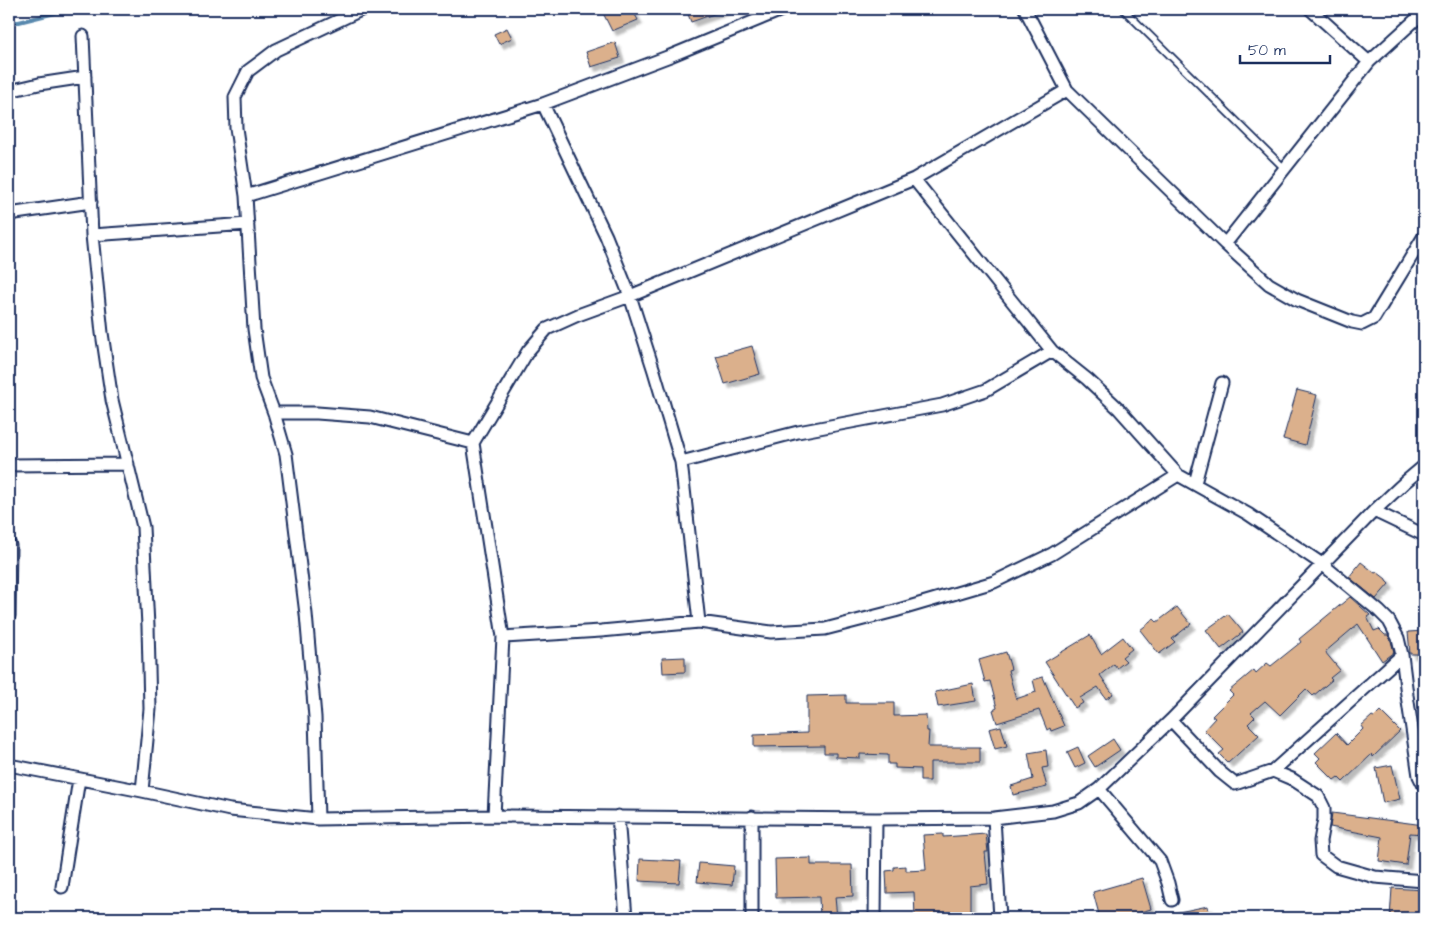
<svg xmlns="http://www.w3.org/2000/svg" width="1433" height="927" viewBox="0 0 1433 927" font-family="'Architects Daughter',sans-serif">
<defs>
<filter id="shadow"><feDropShadow dx="4.5" dy="4.5" stdDeviation="1" flood-color="#0004"/></filter>
</defs>
<rect width="100%" height="100%" fill="#fff"/>
<filter id="ink" filterUnits="userSpaceOnUse"><feTurbulence type="fractalNoise" baseFrequency=".02" numOctaves="2"/><feDisplacementMap in="SourceGraphic" scale="10" xChannelSelector="R" yChannelSelector="G"/><feConvolveMatrix kernelMatrix="1 2 1 2 8 2 1 2 1" color-interpolation-filters="sRGB"/></filter>
<g filter="url(#ink)">
<g fill="none" stroke-linecap="round" stroke-linejoin="round">
<path stroke="#5989ae" stroke-width="4" d="M9,22H19L59,12L62,9"/>
</g>
<path fill="#dbb08c" stroke="#1b2f5e" filter="url(#shadow)" d="M601,9H632L638,20L612,31Z
M686,9H724L725,10L691,22Z
M507,28L512,38L499,44L494,34Z
M615,42L620,58L591,67L586,52Z
M752,346L760,374L725,384L716,356Z
M1297,390L1317,395L1305,445L1283,439Z
M1361,562L1375,573L1377,572L1386,579V581L1389,584L1376,599L1349,577Z
M1350,597L1370,615L1367,617L1374,631L1379,629L1385,635H1388L1391,641L1394,652L1382,661L1358,624L1325,652L1340,670L1330,678L1332,680L1313,696L1306,689L1280,715L1265,701L1251,713L1255,717L1248,724L1259,735L1228,763L1219,754L1224,750L1204,730L1215,718L1212,716L1233,695L1229,691L1254,670L1256,673L1267,663L1271,666L1301,642L1299,639Z
M1177,607L1191,624L1172,639L1175,642L1159,654L1140,630L1154,619L1157,622Z
M1228,614L1243,632L1221,649L1206,630Z
M1424,631V654H1410L1408,632Z
M1090,635L1101,654L1123,637L1132,649L1122,657L1126,661L1117,668L1114,664L1100,675L1113,694L1106,699L1098,687L1080,698L1083,703L1075,708L1045,662Z
M1006,652L1011,669L1008,670L1016,699L1036,692L1033,680L1043,677L1064,726L1051,731L1050,728L1047,730L1039,710L997,723L993,710L997,708L990,681L985,682L979,660Z
M685,657V672L663,673L662,658Z
M973,684L976,701L938,707L935,692Z
M846,695V703H894V716L926,715L927,731H929L928,747H980V762H930V781H920V769L895,768V764H888V755L860,754V758L836,757V753H824V746L754,747V735L807,733V696Z
M1380,711L1400,731L1373,757L1372,754L1343,782L1338,777L1334,780L1316,762L1320,758L1315,753L1336,733L1347,745L1363,729L1361,726L1372,716L1374,717Z
M1001,726L1007,746L995,749L989,729Z
M1113,739L1120,750L1095,767L1088,756Z
M1078,747L1085,763L1075,768L1067,752Z
M1046,750L1048,767L1042,768L1047,787L1013,795L1011,786L1033,779L1028,753Z
M1392,765L1400,799L1383,803L1376,768Z
M1332,813L1424,825V834L1410,833L1406,865L1379,861L1382,837L1330,827Z
M943,834V837L986,834L988,852H985L988,884L970,886V918H915L914,892L887,893L886,871L894,870V867L906,866V871L926,870L923,835Z
M811,858V865H852L853,896L835,897L837,918H820L819,897L776,898L775,859Z
M640,859L681,861L679,883L639,881Z
M699,863L734,866L732,885L697,882Z
M1142,878L1151,909L1120,918H1100L1093,892Z
M1392,888L1424,890V918H1390Z
M1208,906L1210,918H1170L1169,914Z"/>
<g fill="none" stroke-linecap="round" stroke-linejoin="round">
<defs>
<path id="service" d="M1123,9L1284,168"/>
<path id="minor" d="M1025,9L1067,90L1225,244L1269,284L1297,300L1352,322L1362,324L1374,318L1424,236
M1310,9L1369,62
M83,36L92,235L102,333L112,400L143,527L148,626L150,709L142,791
M9,91L39,84L85,77
M543,104L606,236L630,296L654,371L681,462L699,622
M914,179L1052,351L1087,379L1119,409L1178,475L1248,514L1322,564L1379,611L1389,621L1398,638L1402,655L1407,695L1419,776L1424,786
M246,196L543,104L670,56L784,9
M9,214L91,202
M92,235L248,224
M1225,244L1369,62L1424,12
M274,413H317L370,417L473,443
M681,462L798,432L942,405L986,390L1052,351
M9,465L128,464
M1195,483L1222,383
M1374,511L1424,535
M9,616L10,545
M503,637L601,631L699,622L771,632L825,629L895,611L994,582L1052,554L1178,475
M1171,720L1220,772L1235,784L1273,771L1292,779L1318,796L1324,808V819L1320,841L1321,855L1336,866L1375,877L1424,881
M9,765L142,791L230,810L318,819L494,816L876,819L994,818L1053,811L1079,803L1099,789L1171,720L1374,511L1405,482L1424,466
M1273,771L1402,655
M1099,789L1160,861L1168,883L1172,900
M494,816L503,637L473,443L528,351L547,329L578,315L630,296L914,179L1067,90
M618,816L626,918
M752,817V918
M994,818L1000,918
M318,819L315,717L306,614L286,454L274,413L261,378L254,329L246,196L236,128L235,97L248,71L276,50L363,9
M62,887L79,779
M875,918L876,819"/>
</defs>
<use href="#service" stroke="#1b2f5e" stroke-width="9"/>
<use href="#minor" stroke="#1b2f5e" stroke-width="15"/>
<use href="#service" stroke="#fff" stroke-width="5.5"/>
<use href="#minor" stroke="#fff" stroke-width="11"/>
</g>
</g>
<rect width="1433" height="927" fill="none" stroke="#fff" stroke-width="30"/>
<rect x="15" y="15" width="1403" height="897" fill="none" stroke="#1b2f5e" stroke-width="2" filter="url(#ink)"/>
<path d="M1240 55v8h90v-8" fill="none" stroke="#1b2f5e" stroke-width="2.5"/>
<text x="1248" y="55" font-size="15" fill="#1b2f5e" stroke="#ffffff" stroke-width="4" paint-order="stroke">50 m</text>
</svg>
